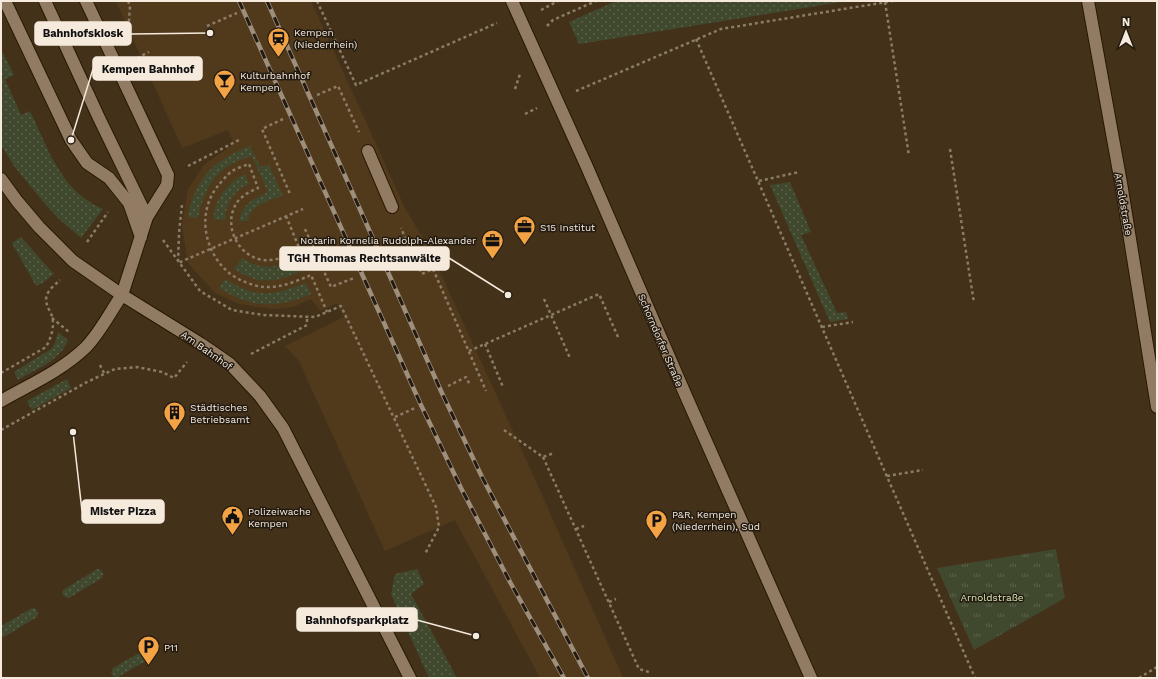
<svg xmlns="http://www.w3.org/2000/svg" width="1158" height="679" viewBox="0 0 1158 679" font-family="'Work Sans',sans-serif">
<defs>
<pattern id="grass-dots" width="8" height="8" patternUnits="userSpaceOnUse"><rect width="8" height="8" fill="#40482e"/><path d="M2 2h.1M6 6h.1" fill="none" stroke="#5c634c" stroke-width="1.8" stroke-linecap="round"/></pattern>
<pattern id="park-tufts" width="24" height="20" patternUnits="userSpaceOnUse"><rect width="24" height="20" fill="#40482e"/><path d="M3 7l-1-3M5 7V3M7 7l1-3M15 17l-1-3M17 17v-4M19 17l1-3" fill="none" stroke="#5c634c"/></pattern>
</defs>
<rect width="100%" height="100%" fill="#43311a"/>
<path fill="#513a1c" d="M116,1H311L405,208L430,250L539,488L623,678H540L455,520L385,551L299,361L285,346L344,317L337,303L320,311L311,299L293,307L272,309L239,304L215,293L188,263L182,225L188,189L205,164L234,144L228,130L182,148Z"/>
<path fill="url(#grass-dots)" d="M616,1H848L579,44L569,22Z
M1,51H2L14,75L5,79L21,115L30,111C49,150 60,190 103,209L81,238L60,220L45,204L14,166L1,145Z
M250,146L260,167L269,165L283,196C270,200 250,205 248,221H239C244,202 252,200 268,192L252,156C218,165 205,185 198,218L188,217C195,178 213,161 250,146Z
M245,174L249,184C233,191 226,203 225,220L213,219C216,198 226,184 245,174Z
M790,182L811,232L801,235L837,313L846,312L848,319L830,322L770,185Z
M21,237L54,274L41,284L36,286L12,243Z
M307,254L313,265C284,280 264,289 234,269L242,258C267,275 282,264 307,254Z
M225,279C257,299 273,296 306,283L311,294C305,296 300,299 294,300C265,309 244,303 219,288Z
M58,332L68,340C60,361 36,369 18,380L14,372L51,349L55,343Z
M67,379L71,388L32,410L27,401Z
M97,569L101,570L103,574L102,578L69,598L65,597L62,594L63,590Z
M417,569L424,584L411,594L457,678H429L391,594L395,574Z
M32,608L36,609L38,612L37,617L4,637H1V626Z
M146,649H149L152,652L151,658L118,677H114L111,673L113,668Z"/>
<path fill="url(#park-tufts)" d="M1056,549L1065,598L974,650L937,568Z"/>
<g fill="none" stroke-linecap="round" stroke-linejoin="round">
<defs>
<path id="service" d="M5,1L71,140L87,163L109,178L129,203L141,237
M45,1L99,118L147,217
M86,1L168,175L167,185L147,217L122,295"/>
<path id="pedestrian" d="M368,151L392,207"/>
<path id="minor" d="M512,1L587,167L686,396L811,678
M1088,1L1121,183L1157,407"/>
<path id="tertiary" d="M1,179L17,201L39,227L73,261L122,295L201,344L230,364L260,396L283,428L410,678
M1,401C29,385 61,371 85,348C100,333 110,312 122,295"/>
</defs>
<use href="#service" stroke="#291802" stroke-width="14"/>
<use href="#pedestrian" stroke="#291802" stroke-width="14"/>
<use href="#minor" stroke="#291802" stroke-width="14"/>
<use href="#tertiary" stroke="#291802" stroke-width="14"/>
<path stroke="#8b7c68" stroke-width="2.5" stroke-dasharray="3 3" stroke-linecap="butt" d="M128,1L130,6L128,34
M317,1L356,85L497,23
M885,2L909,156
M541,10L558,1
M207,26L237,13
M547,26L553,20L596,1
M696,39L975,678
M140,59L139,57L149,52
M515,89L520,74
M576,91L721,29L893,1
M317,95L338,86L359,132
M525,114L537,108
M283,119L262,129L290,194
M950,149L974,303
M188,166L241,139
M759,181L799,172
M182,205L179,233L178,263L303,209
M286,216L300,250C291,254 281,259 271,260C240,263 220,225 238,201C243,195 251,191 258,188L249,164C244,166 237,168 232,171C227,175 221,182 217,187C197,213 204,251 228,272C237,280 253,286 264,287C281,288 297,281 311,275L327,312
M305,229L331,287L354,278
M163,240L200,291L232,310L263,315L315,317L341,306L436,507L439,527L425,554
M87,242L108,212
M414,258L422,274L433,269L486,391
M394,267L414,258L401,228
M544,299L570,358
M52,318L69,332
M822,327L853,322
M485,344L503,387
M469,351L599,294L618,337
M251,354L307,325V316
M100,365L104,373
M1,373L46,347C51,338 55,326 52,316C49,309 44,302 47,295C49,289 56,284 60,280
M448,386L466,377L470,385
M395,417L415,408
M1,430L87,382L115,369L137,367L162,372L174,378L187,362
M504,430L543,457L554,453
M543,457L639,669L649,672
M887,476L923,470
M576,529L584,526
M609,602L616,599
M1139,678L1157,667"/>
<use href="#service" stroke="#917c63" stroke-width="12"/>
<use href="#pedestrian" stroke="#917c63" stroke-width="12"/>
<use href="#minor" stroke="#917c63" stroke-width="12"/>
<use href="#tertiary" stroke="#917c63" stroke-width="12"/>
<defs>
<path id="rail" d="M239,1L421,405L461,488L510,582L564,678
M267,1L441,391L482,477L588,678"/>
</defs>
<use href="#rail" stroke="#9e8f7c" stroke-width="4.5"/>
<use href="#rail" stroke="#231b11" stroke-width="3" stroke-dasharray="9" stroke-linecap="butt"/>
</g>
<defs>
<symbol id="station-pin" viewBox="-11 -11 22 30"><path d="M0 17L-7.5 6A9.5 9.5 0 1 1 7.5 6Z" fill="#f4a344" stroke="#231b11"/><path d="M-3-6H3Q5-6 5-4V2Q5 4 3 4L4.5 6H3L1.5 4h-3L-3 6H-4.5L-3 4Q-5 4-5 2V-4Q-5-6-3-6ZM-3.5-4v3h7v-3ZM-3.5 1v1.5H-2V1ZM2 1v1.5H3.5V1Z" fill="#111"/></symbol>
<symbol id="bar-pin" viewBox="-11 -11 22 30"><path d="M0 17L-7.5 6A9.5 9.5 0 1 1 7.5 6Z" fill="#f4a344" stroke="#231b11"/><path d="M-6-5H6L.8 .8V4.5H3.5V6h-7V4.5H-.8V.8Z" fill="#111"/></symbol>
<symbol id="office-pin" viewBox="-11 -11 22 30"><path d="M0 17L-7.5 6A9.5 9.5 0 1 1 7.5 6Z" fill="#f4a344" stroke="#231b11"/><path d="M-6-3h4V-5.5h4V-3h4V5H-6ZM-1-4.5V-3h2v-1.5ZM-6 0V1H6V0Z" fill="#111"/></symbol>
<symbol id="building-pin" viewBox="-11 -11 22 30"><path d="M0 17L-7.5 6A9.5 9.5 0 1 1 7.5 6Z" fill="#f4a344" stroke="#231b11"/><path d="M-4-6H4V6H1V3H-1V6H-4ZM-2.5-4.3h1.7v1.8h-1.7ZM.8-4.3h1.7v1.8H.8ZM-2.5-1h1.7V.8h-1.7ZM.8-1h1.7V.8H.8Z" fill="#111"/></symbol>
<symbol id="civic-pin" viewBox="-11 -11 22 30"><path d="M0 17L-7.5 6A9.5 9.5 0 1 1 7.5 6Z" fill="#f4a344" stroke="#231b11"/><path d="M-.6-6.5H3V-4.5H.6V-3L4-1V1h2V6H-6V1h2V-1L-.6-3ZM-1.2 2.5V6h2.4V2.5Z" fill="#111"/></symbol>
<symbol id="parking-pin" viewBox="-11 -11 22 30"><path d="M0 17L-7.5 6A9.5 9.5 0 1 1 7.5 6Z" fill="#f4a344" stroke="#231b11"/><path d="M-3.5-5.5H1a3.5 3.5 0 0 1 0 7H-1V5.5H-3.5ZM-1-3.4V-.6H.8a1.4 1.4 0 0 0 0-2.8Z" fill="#111"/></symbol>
</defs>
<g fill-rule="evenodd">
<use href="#station-pin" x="266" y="26" width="25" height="34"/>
<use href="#bar-pin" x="212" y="68" width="25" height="34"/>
<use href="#office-pin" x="512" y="214" width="25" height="34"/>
<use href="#office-pin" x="480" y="228" width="25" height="34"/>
<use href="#building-pin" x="162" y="400" width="25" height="34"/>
<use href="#civic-pin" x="220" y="504" width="25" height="34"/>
<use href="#parking-pin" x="644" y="508" width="25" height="34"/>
<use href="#parking-pin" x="136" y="634" width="25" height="34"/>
</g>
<g text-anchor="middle" stroke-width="3" stroke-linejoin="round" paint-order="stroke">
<g font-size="10" fill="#f6eadc" stroke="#231b11" text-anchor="start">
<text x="294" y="36">Kempen<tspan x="294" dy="12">(Niederrhein)</tspan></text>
<text x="240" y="79">Kulturbahnhof<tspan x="240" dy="12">Kempen</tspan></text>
<text x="540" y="231">S15 Institut</text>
<text x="476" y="244" text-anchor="end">Notarin Kornelia Rudolph-Alexander</text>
<text x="190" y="411">Städtisches<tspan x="190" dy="12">Betriebsamt</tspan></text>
<text x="248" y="515">Polizeiwache<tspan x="248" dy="12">Kempen</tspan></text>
<text x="672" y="518">P&amp;R, Kempen<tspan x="672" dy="12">(Niederrhein), Süd</tspan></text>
<text x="164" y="651">P11</text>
</g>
<g font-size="10" fill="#f6eadc" stroke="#231b11">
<text transform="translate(1124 204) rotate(80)" y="4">Arnoldstraße</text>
<text transform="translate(661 340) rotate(67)" y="4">Schorndorfer Straße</text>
<text transform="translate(207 350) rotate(35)" y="4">Am Bahnhof</text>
</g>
<g font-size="10" fill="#d6e7b1" stroke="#231b11">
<text x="992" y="601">Arnoldstraße</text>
</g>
</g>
<path fill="none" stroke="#f6eadc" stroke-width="1.5" d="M210 33L131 34M71 140L93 69M508 295L449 258M73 432L82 511M476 636L417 620"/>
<g fill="#f6eadc" stroke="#231b11" stroke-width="1.5">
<circle cx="210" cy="33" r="4"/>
<circle cx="71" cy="140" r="4"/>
<circle cx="508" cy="295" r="4"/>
<circle cx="73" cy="432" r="4"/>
<circle cx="476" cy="636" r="4"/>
</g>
<g fill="#f6eadc" stroke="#f6eadc" stroke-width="1.5">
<rect x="35" y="22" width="96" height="23" rx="4"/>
<rect x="93" y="57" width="109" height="23" rx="4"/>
<rect x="280" y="247" width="169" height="23" rx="4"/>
<rect x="82" y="500" width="82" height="23" rx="4"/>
<rect x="297" y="608" width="120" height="23" rx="4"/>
</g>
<g font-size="11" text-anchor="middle" font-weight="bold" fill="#111">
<text x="83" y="37">Bahnhofskiosk</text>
<text x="148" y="73">Kempen Bahnhof</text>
<text x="364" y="262">TGH Thomas Rechtsanwälte</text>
<text x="123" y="515">Mister Pizza</text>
<text x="357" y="624">Bahnhofsparkplatz</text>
</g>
<rect width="1158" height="679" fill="none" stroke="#f6eadc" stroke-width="4"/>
<g transform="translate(1126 32)" stroke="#231b11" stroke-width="3" paint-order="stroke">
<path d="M0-3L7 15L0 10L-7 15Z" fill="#f6eadc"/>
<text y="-6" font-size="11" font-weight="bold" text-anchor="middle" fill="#f6eadc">N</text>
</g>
</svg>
